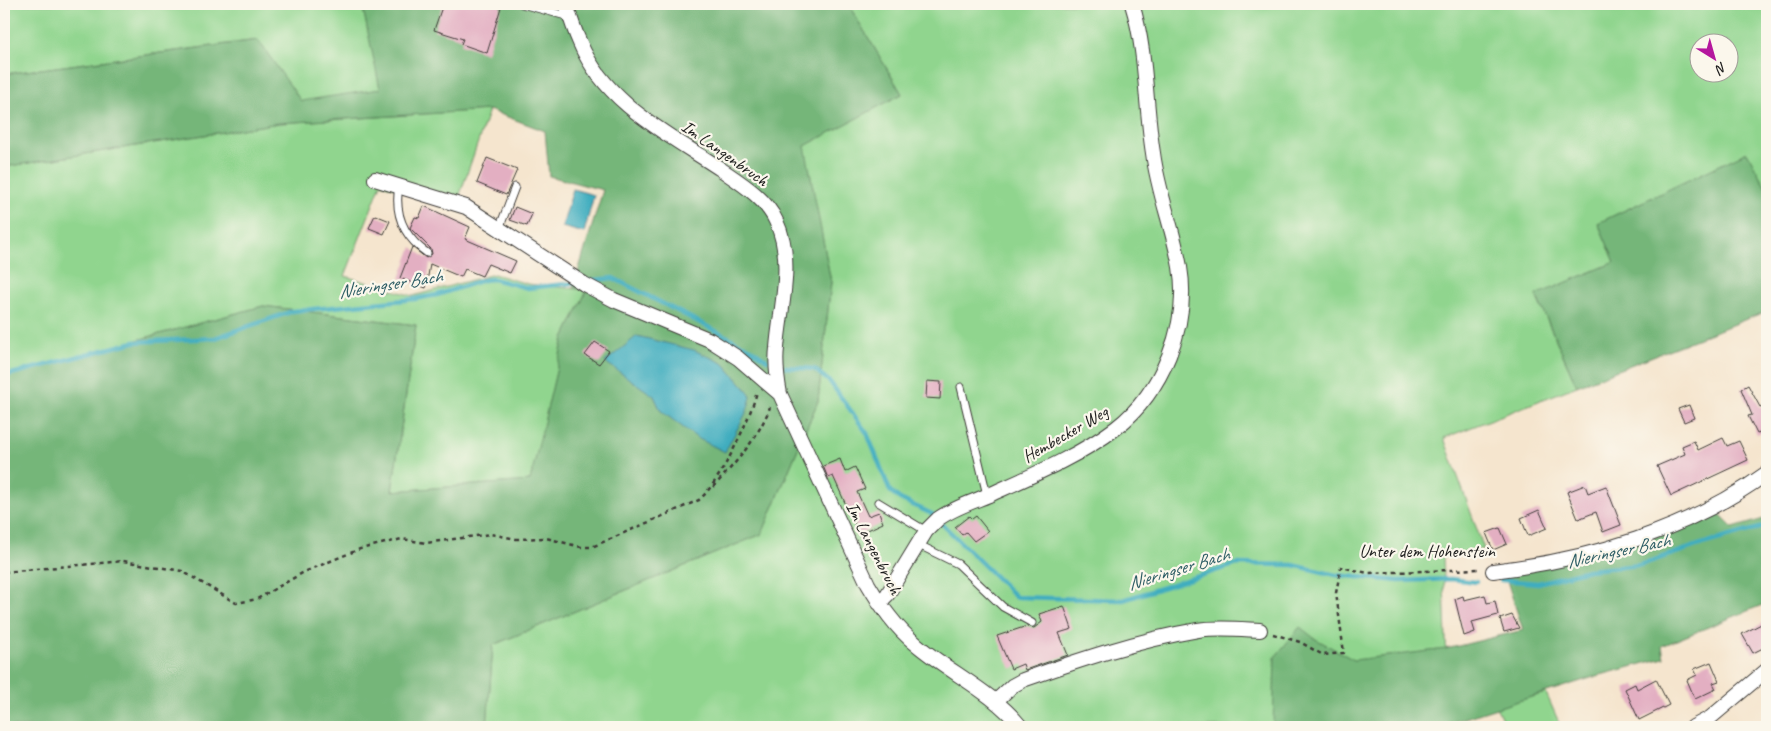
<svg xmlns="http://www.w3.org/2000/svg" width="1771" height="731" viewBox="0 0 1771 731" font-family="Caveat,sans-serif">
<rect width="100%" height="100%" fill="#fbf7ec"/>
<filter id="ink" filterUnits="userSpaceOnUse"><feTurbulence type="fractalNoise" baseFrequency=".02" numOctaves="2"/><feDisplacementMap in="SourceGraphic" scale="10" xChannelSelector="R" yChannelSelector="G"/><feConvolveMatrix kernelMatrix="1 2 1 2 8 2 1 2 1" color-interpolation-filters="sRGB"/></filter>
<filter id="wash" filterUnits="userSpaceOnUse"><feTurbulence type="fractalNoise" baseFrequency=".0096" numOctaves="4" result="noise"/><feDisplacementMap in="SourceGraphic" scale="20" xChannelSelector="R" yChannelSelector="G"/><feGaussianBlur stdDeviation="1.12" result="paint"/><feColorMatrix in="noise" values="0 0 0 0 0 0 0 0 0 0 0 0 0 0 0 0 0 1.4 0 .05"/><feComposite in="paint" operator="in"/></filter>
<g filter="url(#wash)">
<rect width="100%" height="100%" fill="#f5e5ce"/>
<path fill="#90d58e" stroke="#567855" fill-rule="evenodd" d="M4,4H362L381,89L301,102L257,40L4,74Z
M848,4H1767V190L1747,153L1598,223L1615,262L1536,296L1577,386L1444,438L1484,549L1443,555L1449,722L1437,727H487L493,645L762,534L818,401L831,282L804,146L902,94ZM1698,42H1728V72H1698Z
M489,110L456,206L381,184L345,276L413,296L494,274L528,284L587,290L564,338L531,481L392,491L416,325L263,306L4,376V167L279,123Z
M1546,693L1561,727H1506L1496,707Z"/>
<path fill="#74b679" stroke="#48694a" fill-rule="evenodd" d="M362,4H848L902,94L805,146L831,282L818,401L762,534L493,645L487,727H4V376L263,306L416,325L392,491L530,481L564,338L587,290L573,288L603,190L549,176L545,131L489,110L279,123L4,167V74L258,40L301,101L380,89ZM723,363L748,391L751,397L661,411L654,396Z
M1747,152L1767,190V311L1577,386L1536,295L1615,262L1598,223Z
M1717,512L1733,528L1767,518V603L1662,646L1664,658L1597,676L1437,727H1273L1275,657L1300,627L1314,638L1354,660L1446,649L1523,630L1505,575L1648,539Z"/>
<path fill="#41adbf" stroke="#2e646e" d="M573,189L594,195L584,233L562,227Z
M637,336L694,350L723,363L748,391L751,397L747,411L725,452L697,438L661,411L654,396L605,362Z"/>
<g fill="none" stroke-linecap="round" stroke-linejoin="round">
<path stroke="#41adbf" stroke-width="4.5" d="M586,281L613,278L753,350L767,360
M786,367L814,369L830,382L867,433L890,491L900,499L932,514L1016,597L1123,600L1237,564L1293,565L1336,575L1399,581L1451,579L1476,582
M4,376L134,342L215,338L293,311L415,299L437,295L483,280L493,279L528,288L574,283
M1501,580L1538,583L1588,570L1640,565L1702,544L1767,526"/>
</g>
<g id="blocks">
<path fill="#e3afc2" d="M443,4H502L487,53L461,44L463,39L434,30Z
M487,158L517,170L506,195L477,183Z
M424,206L470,227L465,239L516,261L510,273L488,264L482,276L465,269L461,277L430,264L426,288L400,278L412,247L426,258L432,254L431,249L410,228L415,217L419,218Z
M515,207L532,214L527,226L510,220Z
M375,215L390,221L384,234L369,228Z
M595,342L609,351L599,364L585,355Z
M927,381L941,382L940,399L926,398Z
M1748,385L1760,407L1767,404V430L1757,434L1748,416L1752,415L1741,389Z
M1689,405L1694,418L1684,422L1678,409Z
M1723,438L1727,446L1739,441L1748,460L1671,496L1657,466L1685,454L1682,446L1694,441L1698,450Z
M840,459L845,472L855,467L865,489L857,492L868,516L879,512L883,523L859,534L833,476L828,478L823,466Z
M1585,485L1588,493L1606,486L1621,525L1603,532L1596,512L1578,519L1567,492Z
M1539,510L1547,528L1528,536L1521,518Z
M969,516L972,519L976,516L988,531L974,541L966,532L962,535L955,527Z
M1500,528L1507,544L1493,550L1486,533Z
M1485,595L1487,603L1495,601L1498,615L1472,622L1475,632L1464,636L1455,599L1463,596L1464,600Z
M1064,606L1072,629L1059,633L1068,655L1025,670L1023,664L1011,669L997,636L1027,626L1034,628L1042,622L1039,614Z
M1512,615L1519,628L1504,632L1500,619Z
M1767,621V646L1753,653L1742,634Z
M1711,662L1719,681L1713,683L1716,689L1695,699L1687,680L1697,675L1694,669Z
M1656,679L1669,705L1639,720L1625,689L1635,684L1637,689Z"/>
</g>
</g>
<g filter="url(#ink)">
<use href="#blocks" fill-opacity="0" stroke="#3d3a37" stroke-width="1"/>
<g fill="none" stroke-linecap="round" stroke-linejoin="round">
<defs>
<path id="lane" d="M522,4L570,17
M399,186C394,214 403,236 427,253
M499,229L515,187
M961,387L987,495
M878,502L926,531
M917,544L958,564L1003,607L1032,623"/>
<path id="street" d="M566,4C570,17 574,30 580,43C605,103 668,134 719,168C739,182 765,197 776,221C795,261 780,307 777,348C775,364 777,378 780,394L868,584C881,606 895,627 916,644C950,673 992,691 1021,727
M375,179L466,207L584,284L614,300L710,340L738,358L780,394
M1493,571C1588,560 1689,530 1767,473
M879,603L887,595L926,531L938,519C953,508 972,502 989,495C1031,476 1079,456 1116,428C1162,392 1190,325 1180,267C1173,228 1158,192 1153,153C1145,104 1147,52 1132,4
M996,701L1012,686L1023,680C1079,660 1139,640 1198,630C1218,627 1239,629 1260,630
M1693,727L1710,718L1767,670"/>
</defs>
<use href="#lane" stroke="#3d3a37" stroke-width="9"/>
<use href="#street" stroke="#3d3a37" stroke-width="16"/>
<path stroke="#3d3a37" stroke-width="2.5" stroke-dasharray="4 4" stroke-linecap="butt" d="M713,487C735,464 759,437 770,407
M4,572L123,561L182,571L236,603L257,599L304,572L360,549L402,539L426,543L490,534L516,539L546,538L581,547H592L699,500C721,481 749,421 757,392
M1273,634L1300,642L1323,655L1344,653L1336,593L1341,567L1368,573L1480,569"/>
<use href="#lane" stroke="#fff" stroke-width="7"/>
<use href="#street" stroke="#fff" stroke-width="14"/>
</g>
</g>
<g text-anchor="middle" stroke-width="4.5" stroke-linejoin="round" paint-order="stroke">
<g font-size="18" fill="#1c1c1c" stroke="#fbf7ec">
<text transform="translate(725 153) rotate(35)" y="6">Im Langenbruch</text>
<text transform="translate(1065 434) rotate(-30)" y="6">Hembecker Weg</text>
<text transform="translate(874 548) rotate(63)" y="6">Im Langenbruch</text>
<text x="1427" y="557">Unter dem Hohenstein</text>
</g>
<g font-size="19" font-style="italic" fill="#2d5d65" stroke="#fbf7ec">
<text transform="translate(390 283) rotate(-9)" y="7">Nieringser Bach</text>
<text transform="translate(1618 550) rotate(-12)" y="7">Nieringser Bach</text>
<text transform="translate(1178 568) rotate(-17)" y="7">Nieringser Bach</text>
</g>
</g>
<rect width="1771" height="731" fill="none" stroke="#fbf7ec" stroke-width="20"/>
<g transform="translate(1714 58) rotate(143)"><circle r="24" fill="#fbf7ec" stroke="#a29f99"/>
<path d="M0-4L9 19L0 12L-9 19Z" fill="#b5179e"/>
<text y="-8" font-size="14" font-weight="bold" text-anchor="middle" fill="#1c1c1c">N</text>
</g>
</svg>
